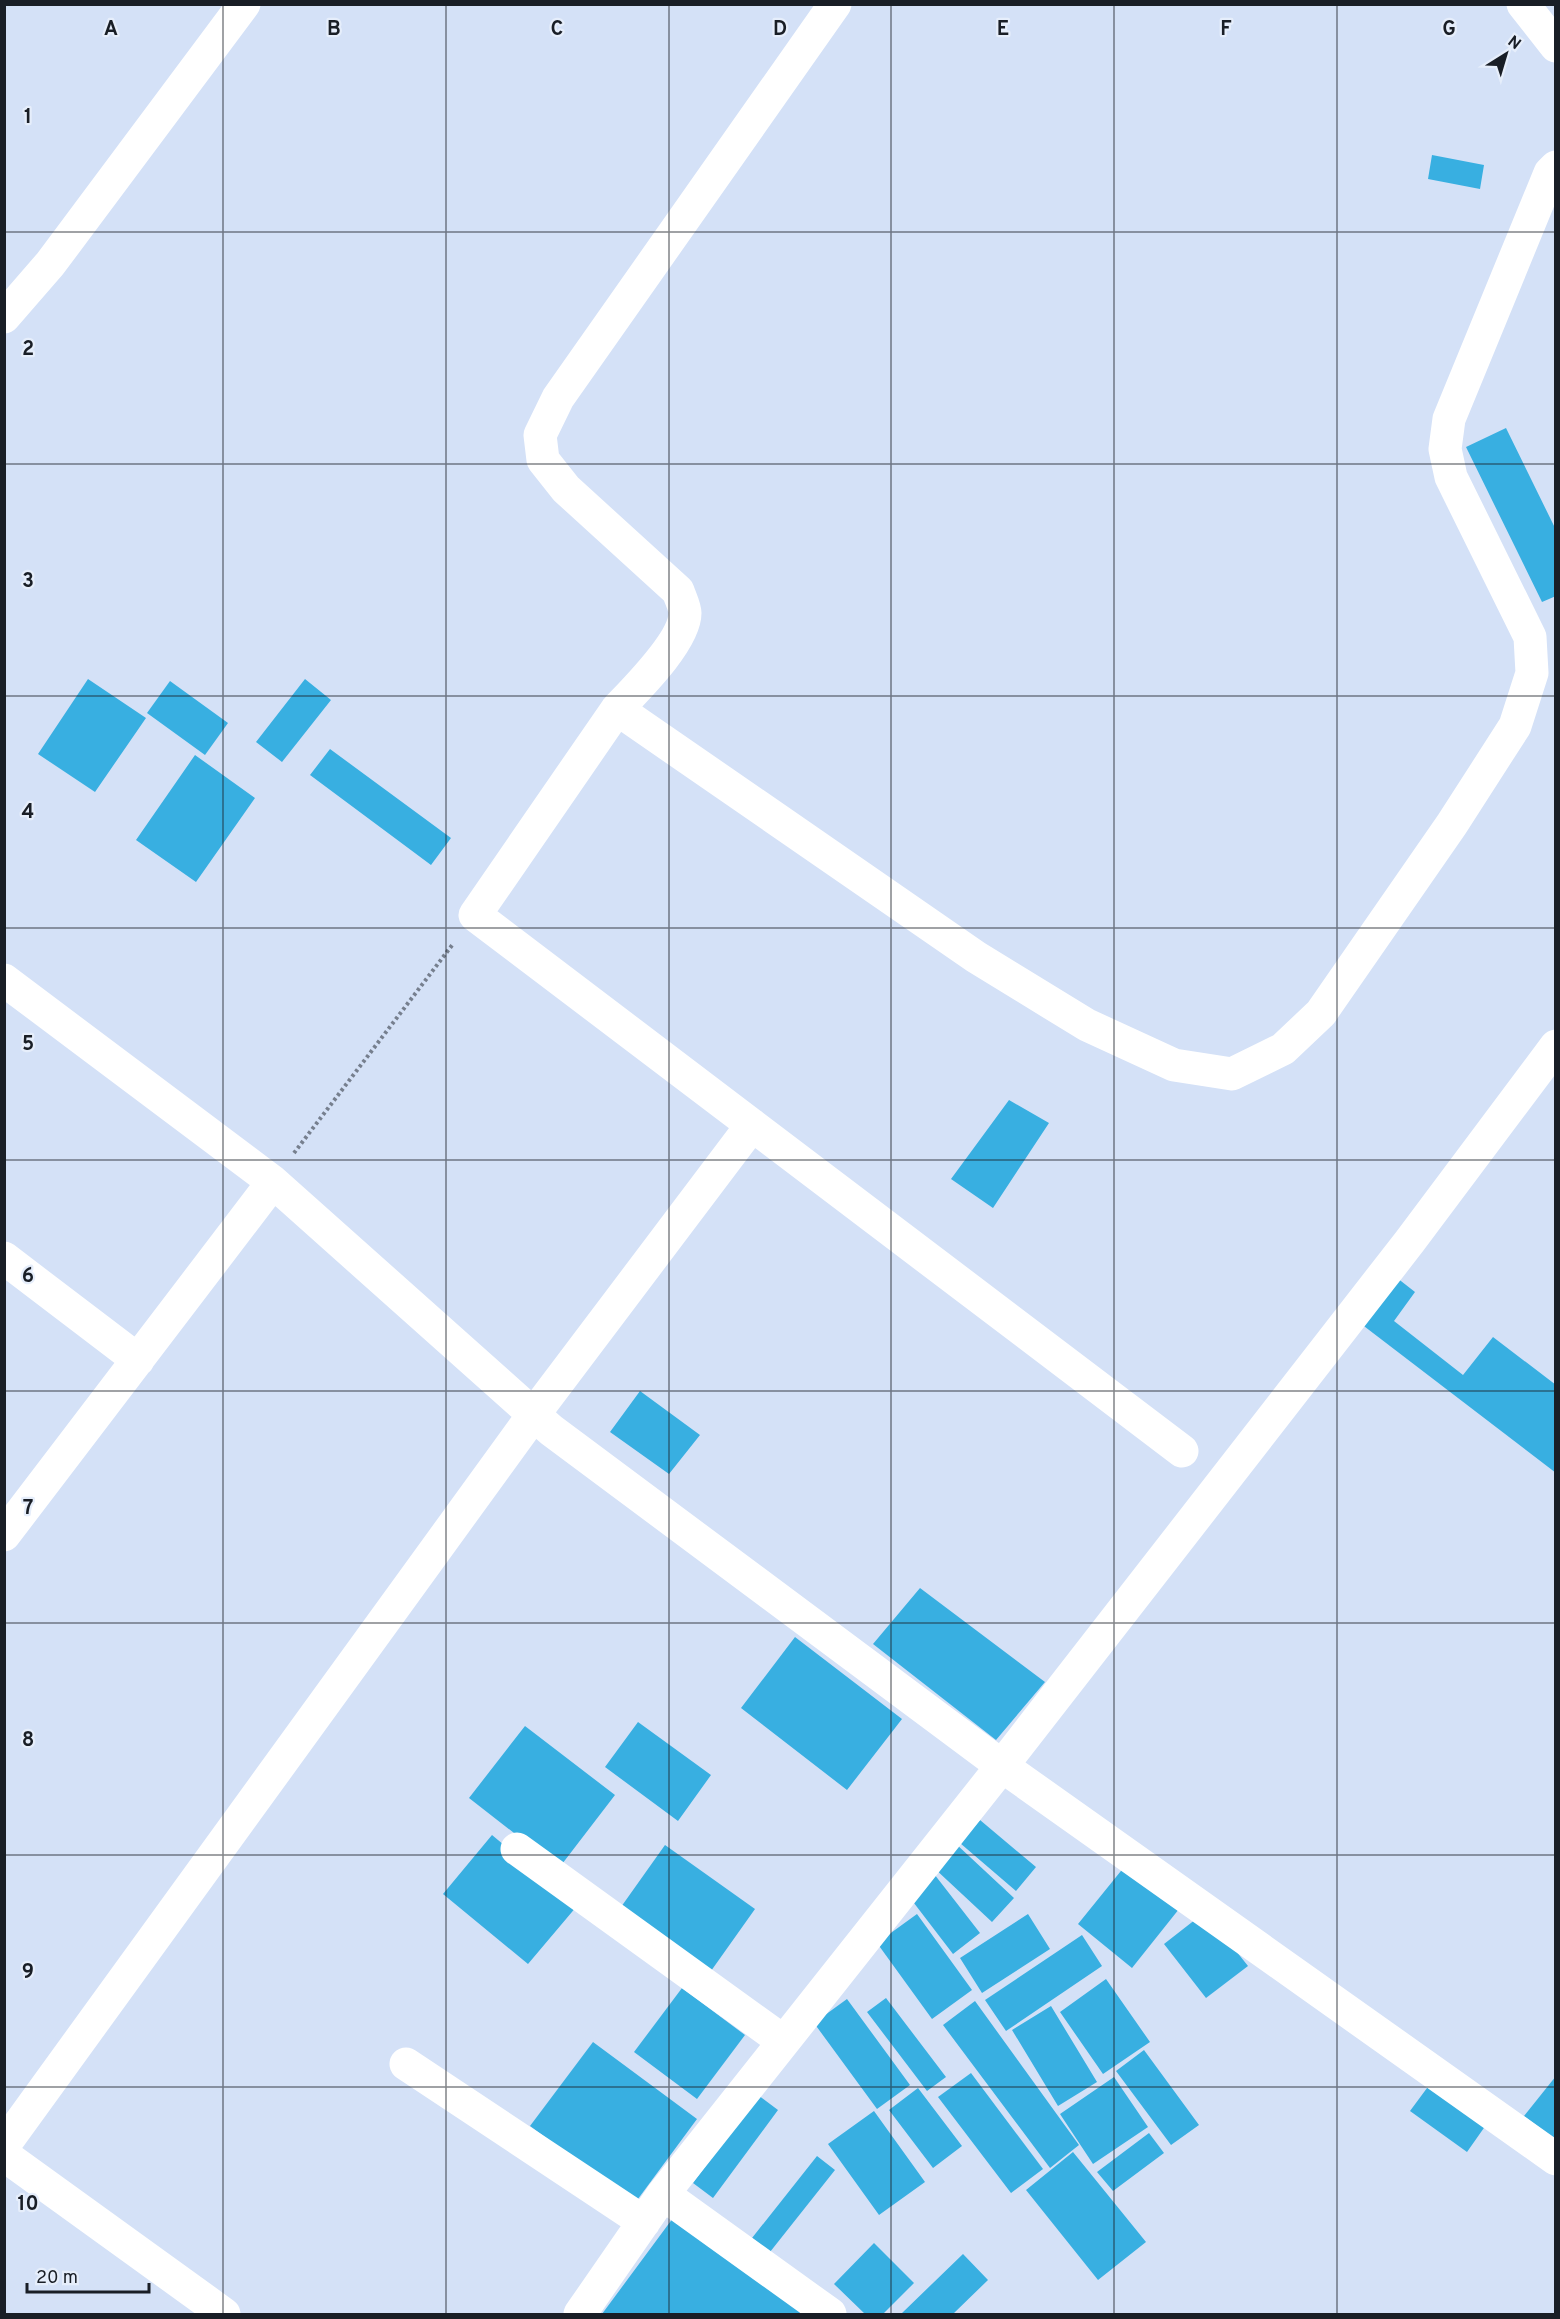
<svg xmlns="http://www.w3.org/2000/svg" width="1560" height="2319" viewBox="0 0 1560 2319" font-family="Overpass,sans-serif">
<rect width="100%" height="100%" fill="#d4e1f7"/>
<path fill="#38afe1" d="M1432,155L1484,165L1480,189L1428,179Z
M1506,428L1556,530V596L1542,602L1466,447Z
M88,679L146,718L95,792L38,754Z
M305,679L331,700L282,762L256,742Z
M170,681L228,723L205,755L147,713Z
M330,749L451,838L431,865L310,775Z
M195,755L255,798L196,882L136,840Z
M1009,1100L1049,1123L993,1208L951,1179Z
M1392,1274L1415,1292L1394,1321L1463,1375L1493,1337L1556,1385V1473L1356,1320Z
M640,1391L700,1435L669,1474L610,1432Z
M920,1588L1045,1682L996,1740L873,1644Z
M795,1637L902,1719L847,1790L741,1708Z
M638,1722L711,1775L678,1821L605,1767Z
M525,1726L615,1795L559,1868L469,1798Z
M980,1820L1036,1867L1016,1891L960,1843Z
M492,1835L577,1906L528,1964L443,1894Z
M955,1843L1014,1898L992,1922L933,1867Z
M665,1845L755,1909L711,1971L621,1907Z
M1129,1861L1183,1904L1132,1968L1078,1924Z
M931,1870L980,1933L953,1954L904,1890Z
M1205,1912L1248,1966L1206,1998L1164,1944Z
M917,1914L972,1990L932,2019L877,1943Z
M1028,1914L1050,1949L982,1993L960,1958Z
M1082,1935L1102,1966L1006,2031L985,2000Z
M1106,1979L1150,2042L1103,2074L1060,2012Z
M682,1988L745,2035L697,2099L634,2052Z
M886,1998L946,2077L927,2091L867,2012Z
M847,1999L910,2085L877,2109L814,2023Z
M975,2001L1079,2145L1050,2168L943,2025Z
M1051,2006L1097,2082L1058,2106L1012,2030Z
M593,2042L697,2119L635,2203L530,2126Z
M1144,2050L1199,2125L1171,2145L1116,2071Z
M971,2073L1043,2169L1011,2193L938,2097Z
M1556,2076V2140L1524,2116Z
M1114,2077L1148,2127L1093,2164L1060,2114Z
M1430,2084L1486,2125L1467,2152L1410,2111Z
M918,2088L962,2146L933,2168L889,2110Z
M758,2095L778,2110L713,2198L693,2183Z
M874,2111L925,2182L879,2215L828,2144Z
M1149,2133L1164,2153L1113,2191L1097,2172Z
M1073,2152L1146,2242L1098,2280L1026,2190Z
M817,2156L835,2170L770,2252L752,2238Z
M673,2218L806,2314H602Z
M874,2243L914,2283L883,2314H865L834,2284Z
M963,2254L988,2280L953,2314H901Z"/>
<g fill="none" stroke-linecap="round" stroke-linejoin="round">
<path stroke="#767f8e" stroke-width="4" stroke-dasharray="3 3" stroke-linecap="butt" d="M294,1153L453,944"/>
<path stroke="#fff" stroke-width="33" d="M835,4L558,398L540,435L543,460L566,489L678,591C680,597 685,607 685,613C685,641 636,689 617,709L475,915L1182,1451
M1523,4L1556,46
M4,317L50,264L244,4
M617,709L976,957L1087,1025L1174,1065L1232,1074L1283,1049L1321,1013L1452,824L1515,726L1532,673L1530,637L1451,477L1445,449L1449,419L1550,173L1556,167
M4,980L273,1182L551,1430L1002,1766L1556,2159
M4,1258L138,1360
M4,1535L273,1182
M517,1849L783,2041
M406,2064L644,2222
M4,2145L534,1414L752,1125
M4,2155L224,2314
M663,2194L830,2314
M580,2314L663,2194L1002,1766L1410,1241L1556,1046"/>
</g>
<path fill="none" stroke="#191e26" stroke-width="1.5" stroke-opacity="0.55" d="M223,4V2314M446,4V2314M669,4V2314M891,4V2314M1114,4V2314M1337,4V2314M4,232H1556M4,464H1556M4,696H1556M4,928H1556M4,1160H1556M4,1391H1556M4,1623H1556M4,1855H1556M4,2087H1556"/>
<g font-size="20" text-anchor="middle" font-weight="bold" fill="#191e26" stroke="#e6eefb" stroke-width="4.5" stroke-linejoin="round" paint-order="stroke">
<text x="111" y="35">A</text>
<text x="334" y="35">B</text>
<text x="557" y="35">C</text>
<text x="780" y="35">D</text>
<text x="1003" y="35">E</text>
<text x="1226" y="35">F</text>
<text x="1449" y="35">G</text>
<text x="28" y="123">1</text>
<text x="28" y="355">2</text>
<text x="28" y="587">3</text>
<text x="28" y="818">4</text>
<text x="28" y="1050">5</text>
<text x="28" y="1282">6</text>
<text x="28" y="1514">7</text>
<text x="28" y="1746">8</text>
<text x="28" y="1978">9</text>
<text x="28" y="2210">10</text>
</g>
<rect width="1560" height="2319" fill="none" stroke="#191e26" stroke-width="12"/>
<g transform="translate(1506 54) rotate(37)" stroke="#e6eefb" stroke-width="4.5" paint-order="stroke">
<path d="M0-4.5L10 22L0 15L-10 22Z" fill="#191e26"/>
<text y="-9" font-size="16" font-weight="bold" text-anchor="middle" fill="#191e26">N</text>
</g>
<path d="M27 2283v9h122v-9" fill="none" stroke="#191e26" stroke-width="3"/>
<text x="36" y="2283" font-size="18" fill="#191e26" stroke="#e6eefb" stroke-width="4.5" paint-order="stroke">20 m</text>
</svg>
